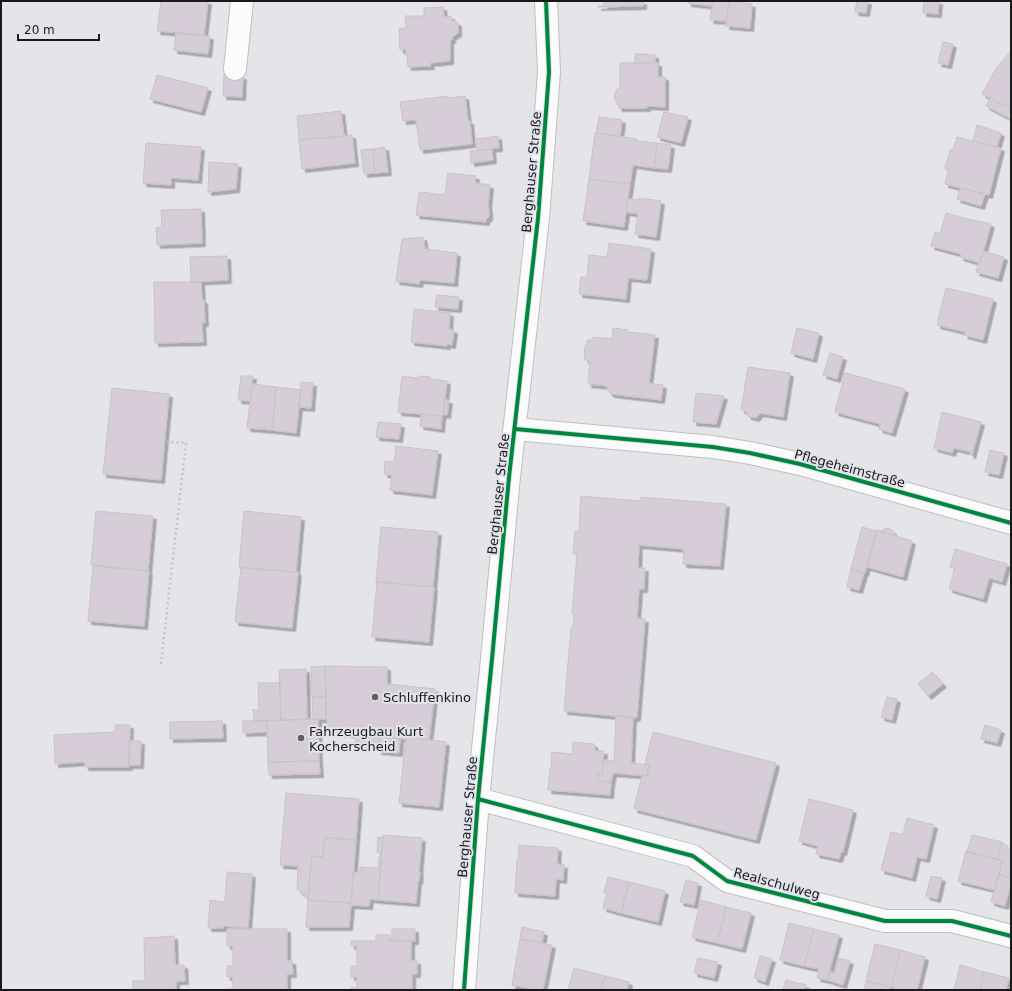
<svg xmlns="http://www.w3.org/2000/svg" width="1012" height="991" viewBox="0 0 1012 991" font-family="'DejaVu Sans',sans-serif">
<defs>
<filter id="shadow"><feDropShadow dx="3.5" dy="3.5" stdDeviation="0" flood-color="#0004"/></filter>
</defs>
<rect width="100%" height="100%" fill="#e4e4e9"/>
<path fill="#d6cdd8" stroke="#c6c4c8" filter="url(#shadow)" d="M161,1H208L204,35L157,31Z
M604,1H643V6L598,7V6H604Z
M688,1H713L712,6L688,3Z
M713,1H729L726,21L710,20Z
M729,1L752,4L750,28L726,26Z
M857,1H868L866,13L855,12Z
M924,1H939L938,14L923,13Z
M443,7L444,17L451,16V20L458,23V33L452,37V40H450V61L430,63L431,66L408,67L406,49L400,50L399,29L406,28L405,16H424V8Z
M176,33L210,36L208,54L174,50Z
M943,42L953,44L948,65L938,63Z
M1011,51V108L1005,104L1004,106L982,94L997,67Z
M635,54H647V55H655V63H635Z
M620,63H658V77H665V107L647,106V108H619L614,97L616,91L620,87Z
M157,75L208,88L201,112L150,99Z
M224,75L243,76L242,97L223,96Z
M447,96V98L465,96L468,121H470L472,144L420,150L416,120L403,121L400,102Z
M990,98L1004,106L1005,104L1011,108V119L986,106Z
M341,111L344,136L299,140L297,116Z
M664,112L688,117L681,143L657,137Z
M599,117L622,120L620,136L596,133Z
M977,125L1001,133L997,147L973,141Z
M595,133L637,139L636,141L657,143L654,168L633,165L630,184L589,179Z
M352,135L355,163L302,169L299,140Z
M498,136L499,148L477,150L476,139Z
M957,137L1001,148L989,195L945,184L948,172L945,168L950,150L954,148Z
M146,143L201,147L198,180L171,178V185L143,183Z
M657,143L671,145L668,169L654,168Z
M385,147L388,172L375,173L373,149Z
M373,149L375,173L364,174L361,150Z
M492,149L493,160L471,163L470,151Z
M209,162L238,164L236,189L208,192Z
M448,173L476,176L475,183L490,185L488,206L489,209V217L486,220V222L416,215L419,192L445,195Z
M589,179L630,184L624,227L583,221Z
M960,188L985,194L981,206L957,199Z
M639,198L661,201L656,237L635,234L638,214L626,212L628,199L638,200Z
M201,209L202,243L157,245L156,228L162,227L161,210Z
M946,213L975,221V220L991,224L980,263L960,257L961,254L931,246L935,232L940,234Z
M423,237L425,249L457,253L454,283L420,280L419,284L396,281L402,239Z
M609,243L651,249L647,280L628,278L626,299L579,294L581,277L587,278L589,255L607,257Z
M983,251L1004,257L998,278L976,272Z
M227,256L228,280L191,282L190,257Z
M154,282H201L202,301L204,300L205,323H202L203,342L155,343Z
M946,288L993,299L983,340L964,335L965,332L937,325Z
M437,295L459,297L458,309L435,307Z
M414,309L450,313L449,329L454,330L452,345L447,344V346L411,342Z
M613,328L627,330V332L655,335L649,383L663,385L661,400L611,394L609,392L607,389V386L588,384L590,361L585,360L584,352L585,347L588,340H593V337L612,339Z
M797,328L819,333L813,359L791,353Z
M830,353L843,357L837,379L823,375Z
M748,367L790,373L783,417L760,413L756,418L748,416L746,411L741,410Z
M845,373L905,389L892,433L879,429L880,424L835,412Z
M241,376H253L250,401L238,400Z
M402,376L418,378L419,376L430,377V379L447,381L443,416L398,412Z
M301,382L313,383L311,408L299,407Z
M252,384L276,387L272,430L247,428Z
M276,387L301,390L296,433L272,430Z
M112,388L169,394L161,480L103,474Z
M696,393L724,396L716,424L693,422Z
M445,400H449L447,415L443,414Z
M942,412L981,422L972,455H970L971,452L954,448L952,453L934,448Z
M421,414L442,416L441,429L420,426Z
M378,422L401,424L399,439L376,437Z
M396,446L438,451L432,495L390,490L392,475L384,474L385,461L394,462Z
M990,450L1004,453L999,475L985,472Z
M581,496L640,501L641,497L726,504L720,566L683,564L684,549L639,545L638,568H645L644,589H639L637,618L645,619L637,717L635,718L564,711L571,628H573L574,614H572L577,554H573L575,531H579Z
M96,511L153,516L148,571L91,565Z
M244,511L301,517L296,572L239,567Z
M381,527L438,532L433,587L376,582Z
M862,527L876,531L865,573L851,569Z
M886,528L892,530L895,535L880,532Z
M877,530L912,541L903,577L867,567Z
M955,549L1007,564L1002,582L989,578L983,599L949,589L955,568L950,567Z
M93,566L149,571L144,626L88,621Z
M241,568L298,572L292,628L235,622Z
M851,569L864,573L859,590L847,587Z
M377,582L434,587L429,642L372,637Z
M325,666L387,667V684L435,689L429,740L406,737V739L327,732Z
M325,666L326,697H312L311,667Z
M306,669L307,719L281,720L279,670Z
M932,672L943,684L928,696L918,684Z
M258,683H280L281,720L254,721L253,709L259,711Z
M312,697H326V719H313Z
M887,697L897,699L892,720L881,717Z
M616,716L633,717L631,763L649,765L647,776L613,773L611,782L598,781V775H602L603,760L614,761Z
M318,719L319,761L268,762L267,721Z
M222,721L223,738L170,739V722Z
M243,721H267V732L243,733Z
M115,725H130L129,767H85V762L55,764L54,735L115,732Z
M985,725L1001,730L997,743L981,739Z
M653,732L776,763L756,840L634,809L642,775L647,776L649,765L645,764Z
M356,735L379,737V745L355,743Z
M379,737L400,739L399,753L378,751Z
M406,737L446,742L439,807L399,803Z
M129,741H141L140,765H129Z
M573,742L594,744L595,751H604L602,775H598V781L611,782L610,795L548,790L550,768H551L552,752L572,754Z
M319,761L320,774L269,775L268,762Z
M286,793L359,799L356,840L325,838L323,857L312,856L308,898L297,889L298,866L280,865Z
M809,799L853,810L843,852H841L839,859L816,854L818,846L799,841Z
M907,818L934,825L926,859L917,857L912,878L881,870L891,832L903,835Z
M383,835L422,838L419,872H420L419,881H418L416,903L378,900Z
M972,835L1002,842L997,859L967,852Z
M378,837L383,838L382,853L377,852Z
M325,838L356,840L351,903L308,900L312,856L323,857Z
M1002,842L1011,850V878L999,875L1002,861L997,859Z
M519,845L558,848L557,864L564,865L563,880L556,879L555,896L515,893L517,860H518Z
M966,851L1002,861L995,890L958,881Z
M379,857H381L378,900L370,899L369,906L349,905V903H351L353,872L360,873V867L378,868Z
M227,872L252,874L248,928L223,926V928H208L210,900L225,902Z
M999,875L1011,878V883L1005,906L991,902Z
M931,876L942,878L937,899L926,896Z
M608,877L629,882L621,913L603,908L607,893H604Z
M686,880L698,883L694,905L680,902Z
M629,882L665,891L658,922L621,913Z
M308,900L349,903V905H351L349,927H306Z
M701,900L726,907L717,943L692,937Z
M726,907L751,913L742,949L717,943Z
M789,923L814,929L804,966L780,960Z
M522,927L544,932L542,943L520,939Z
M227,929H287V961H292L293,974H287V990H227V989H233V977H227V966H233V946H227Z
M392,929H415V941H392Z
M814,929L839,935L827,980L817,978L819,969L804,966Z
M376,935H390V941H411V961H417V974H412V990H351V988H357V977H351V966H357V946H351V941H376Z
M174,936L175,965H184L185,981H176V989L133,990V981H145L144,938Z
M520,939L552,945L543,990H538L512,985Z
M875,944L900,950L891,987L866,981Z
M900,950L925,957L917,990H903L891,987Z
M760,956L772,959L765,982L754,978Z
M698,958L718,962L714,978L694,973Z
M838,958L850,961L843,985L827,980L829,972L835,973Z
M960,965L984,972L980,990H954Z
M574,968L605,976L601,990H568Z
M984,972L1009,978L1006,990H980Z
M605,976L629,982L627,990H601Z
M786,980L806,985L804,990H783Z
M866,981L891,987L890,990H864Z"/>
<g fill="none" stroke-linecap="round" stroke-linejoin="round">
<defs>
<path id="minor" d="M235,69L242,1
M515,429L713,447L750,453L800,464L1011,523
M478,799L693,856L727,881L885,921H952L1011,936
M464,990L478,799L492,659L509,477L538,218L549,72L546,1"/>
</defs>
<use href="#minor" stroke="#bfbfc3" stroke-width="24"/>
<path stroke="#c4c4c6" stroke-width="2.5" stroke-dasharray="2 3" stroke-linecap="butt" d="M161,664L186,443L167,442"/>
<use href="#minor" stroke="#fbfbfc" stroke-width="22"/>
<defs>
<path id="cycleway" d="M515,429L713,447L750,453L800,464L1011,523
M478,799L693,856L727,881L885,921H952L1011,936
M464,990L478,799L492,659L509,477L538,218L549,72L546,1"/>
</defs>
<use href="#cycleway" stroke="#e2e2eb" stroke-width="6"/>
<use href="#cycleway" stroke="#00873e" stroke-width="4"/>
</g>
<g fill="#606064" stroke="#e2e2eb" stroke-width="1.5">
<circle cx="375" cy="697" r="4"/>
<circle cx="301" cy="738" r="4"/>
</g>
<g text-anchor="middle" stroke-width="4" stroke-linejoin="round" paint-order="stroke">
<g font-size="13" fill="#19191c" stroke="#e2e2eb">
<text transform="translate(531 172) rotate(-85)" y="5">Berghauser Straße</text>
<text transform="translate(850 468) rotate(15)" y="5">Pflegeheimstraße</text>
<text transform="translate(498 494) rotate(-84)" y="5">Berghauser Straße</text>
<text transform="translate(467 817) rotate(-85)" y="5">Berghauser Straße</text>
<text transform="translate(777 883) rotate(15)" y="5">Realschulweg</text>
</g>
<g font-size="13" fill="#19191c" stroke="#e2e2eb" text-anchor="start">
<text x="383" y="702">Schluffenkino</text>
<text x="309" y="736">Fahrzeugbau Kurt<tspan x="309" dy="15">Kocherscheid</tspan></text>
</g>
</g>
<rect width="1012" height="991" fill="none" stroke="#19191c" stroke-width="4"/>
<path d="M18 34v6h81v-6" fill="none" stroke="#19191c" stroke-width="2"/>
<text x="24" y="34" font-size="12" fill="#19191c" stroke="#e2e2eb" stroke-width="3" paint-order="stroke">20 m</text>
</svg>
